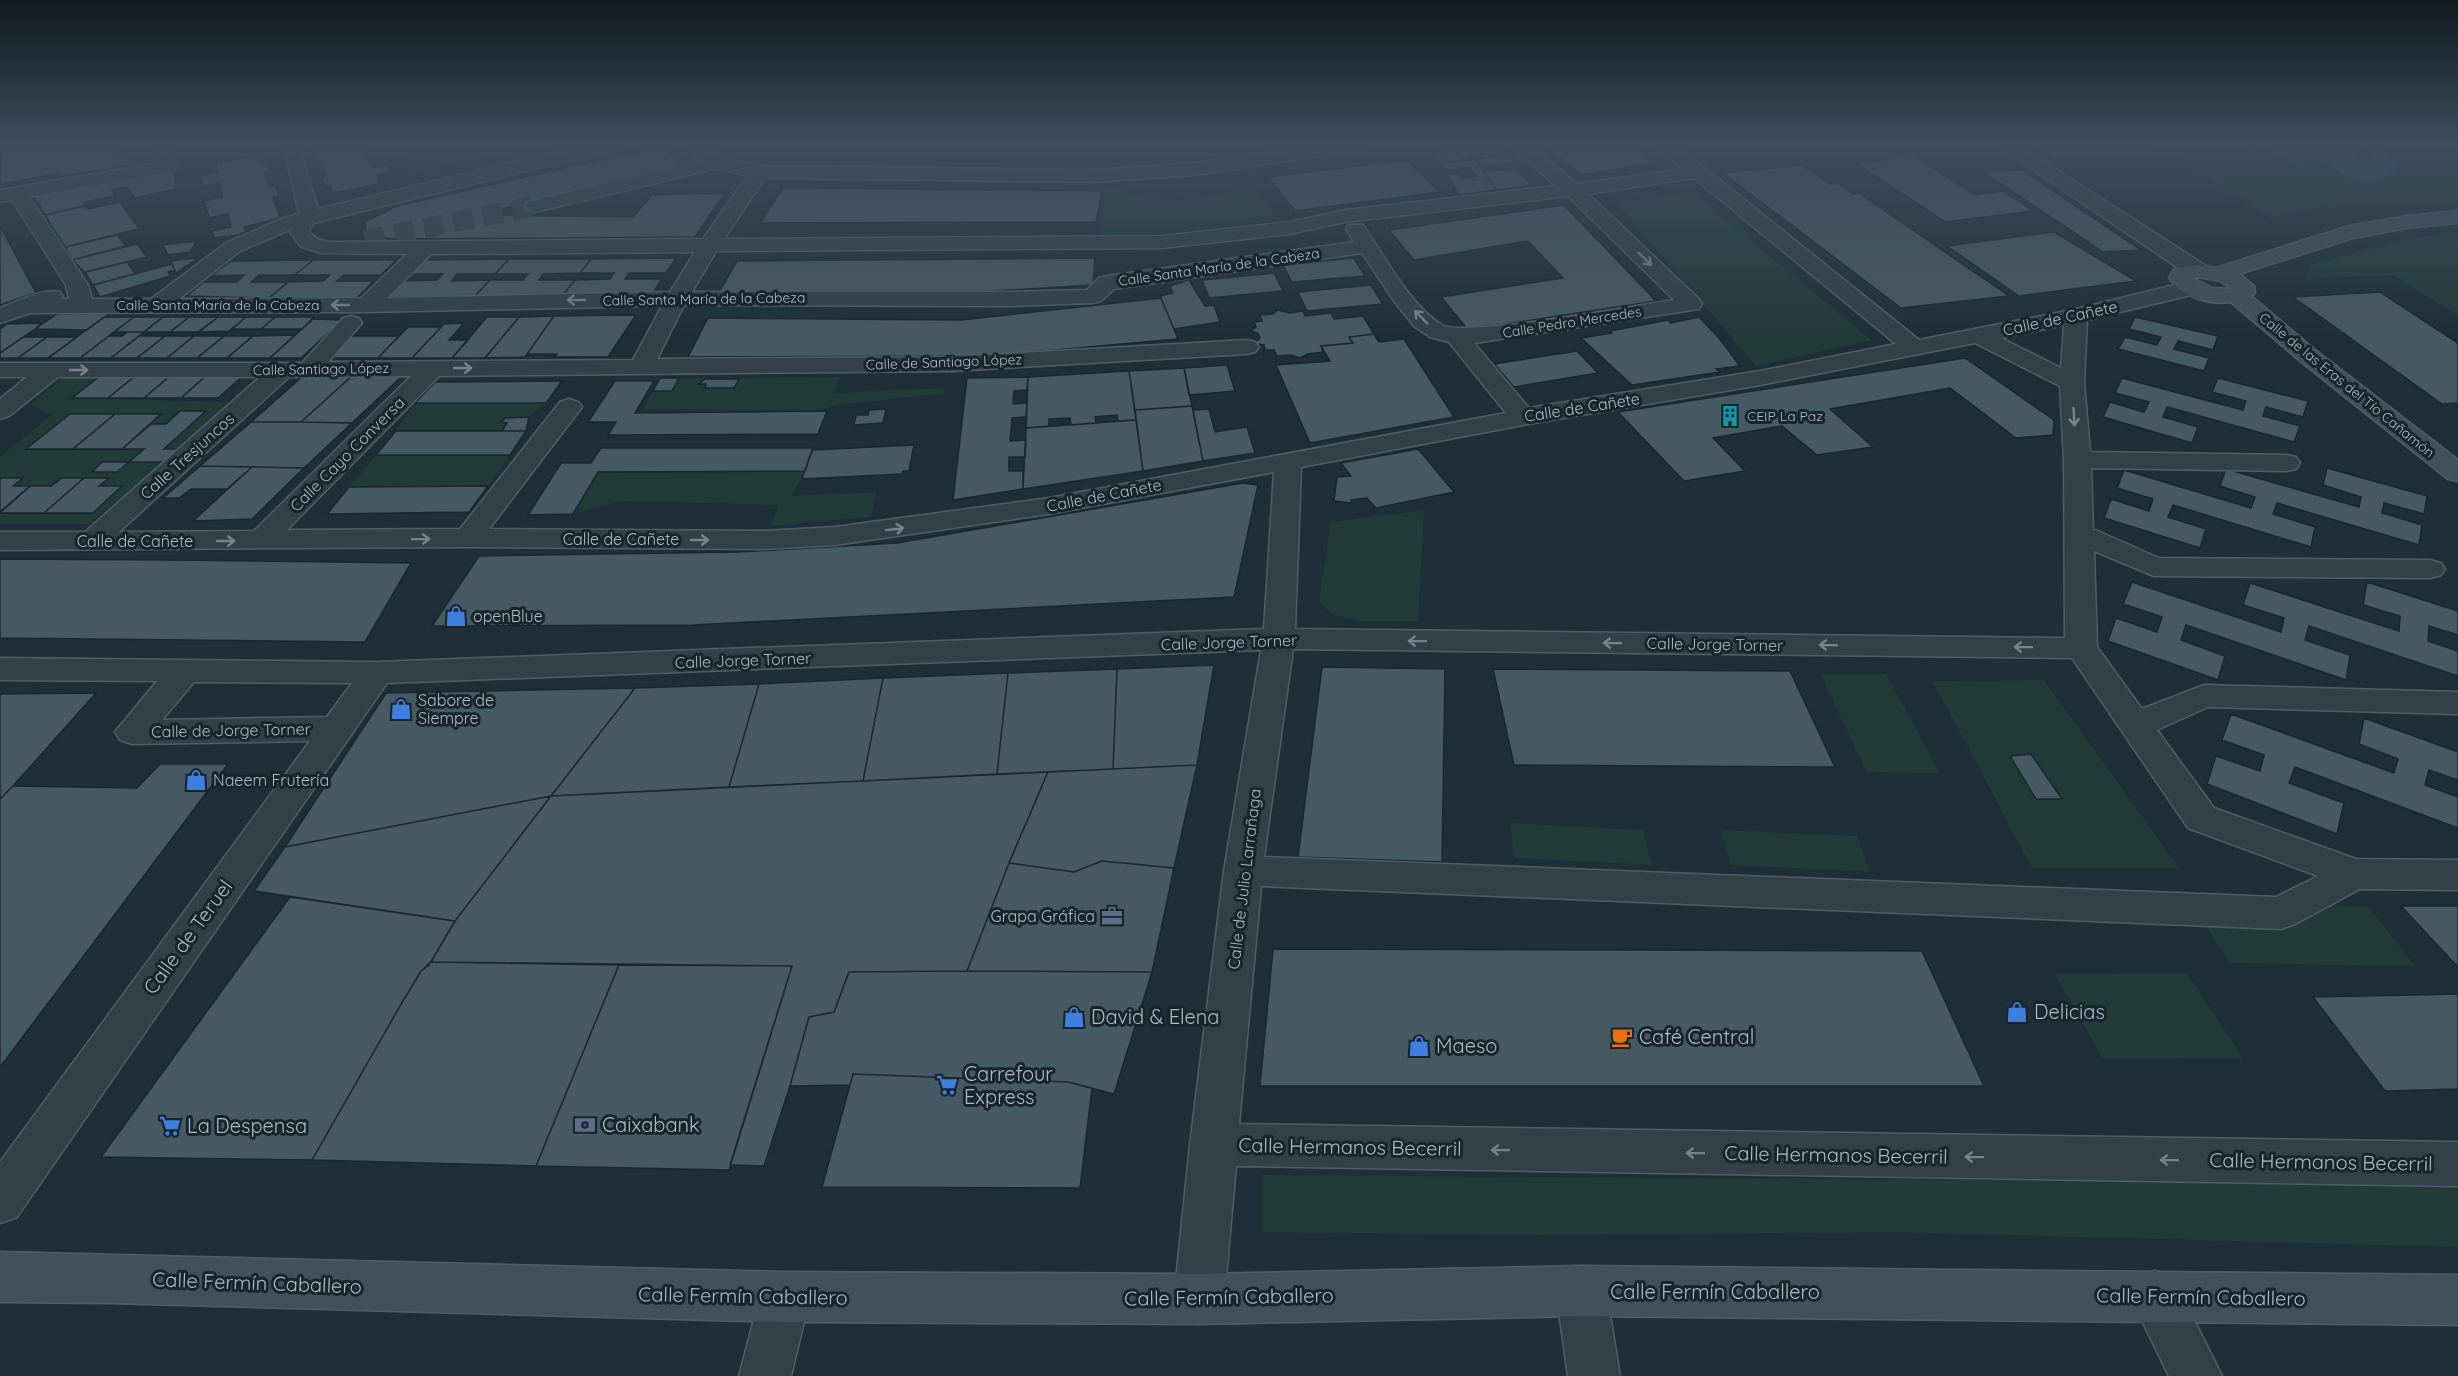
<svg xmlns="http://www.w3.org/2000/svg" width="2458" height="1376" viewBox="0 0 2458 1376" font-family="Quicksand,sans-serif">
<rect width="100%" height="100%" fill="#1e2f38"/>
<path fill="#213b37" d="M191,144H279L273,153L245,157L191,159Z
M412,144H552L417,173L397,146Z
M2158,144H2458V202L2368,203L2317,208L2270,218Z
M1118,188V190H1127V193L1170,202L1254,189L1278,219L1182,232L1099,235L1105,189Z
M1692,192L1872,340L1756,366L1616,203Z
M2458,232V316L2393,275L2305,279L2310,265L2407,239Z
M66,376L99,377L73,398L236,402L167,462L88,524H0V457L52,415L30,404Z
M841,377L833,393L945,388L946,393L836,405L820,411L643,409L660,378Z
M415,403H546L529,417L505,418L501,422L507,423L502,431H396Z
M376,455H510L488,486L349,487Z
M805,471L792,496L877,492L871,517L770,526L779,505L620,501L573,514L598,472Z
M1424,510L1418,621H1360L1331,614L1319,601L1331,522Z
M1820,674H1886L1940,773L1867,772Z
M2044,680L2179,868H2032L1933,681Z
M1510,823L1643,830L1652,865L1514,858Z
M1721,830L1857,836L1870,872L1731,865Z
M2191,903L2368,906L2415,966L2230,963Z
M2187,973L2243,1058L2103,1059L2055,974Z
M1262,1175L2458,1183V1247L1893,1232L1537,1235L1262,1232Z"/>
<path fill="#2f4e5e" d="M2229,144H2312L2331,152L2336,147L2359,144L2357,157L2370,159L2372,154L2370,146L2389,157L2397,169C2373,188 2344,180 2324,159L2298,163L2283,158L2273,150L2263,147L2252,151Z"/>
<path fill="#465a64" stroke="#1a272f" stroke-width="1.5" d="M0,144H117L118,154L129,152L130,165L58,177V174L0,184Z
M376,144L378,148L364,153L371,167L388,166L391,172L377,175L380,184L333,193L330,185L325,186L321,177L326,176L319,161L315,162L310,153L315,152L312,145L316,144Z
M1493,144L1503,152L1499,153L1503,156L1482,158L1477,155L1482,154L1475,146Z
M1544,144H1630L1655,163L1581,175Z
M2030,144H2138L2153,153L2052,159Z
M663,146L682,167L502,209L499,215L633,217L652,195L725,193L695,237L393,239L365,234L366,221L397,206Z
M1475,146L1482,154L1462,157L1449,149Z
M1449,149L1462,157L1466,156L1471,160L1450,162L1447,160L1439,161L1434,151Z
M258,155L261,163L266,162L270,171L264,172L270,187L275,186L279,196L273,197L280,218L244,227L246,232L238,235L214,238L212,231L231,227L228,214L209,218L204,201L223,197L219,183L203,186L201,176L218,172L216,163Z
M1507,155L1515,162L1480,166L1476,159Z
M1914,156L1975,195L2003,191L2033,211L1945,222L1855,163Z
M1476,159L1496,190L1459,195L1447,174L1459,173L1462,178L1476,176L1469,167L1445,170L1441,163Z
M1406,160L1440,192L1295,211L1268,177Z
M1802,165L1830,184L1838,183L1853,194L1859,193L2009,296L1901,308L1723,173Z
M1515,169L1531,185L1496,190L1484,172Z
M2022,170L2141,250L2103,252L1984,172Z
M174,171L176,189L135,198L126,187L112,190L115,196L84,202V206L45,215L34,196Z
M783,188L1102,191L1096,222L760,223Z
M120,202L139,229L65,247L45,215L84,206L88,209Z
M1564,205L1656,301L1468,330L1441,297L1563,278L1528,241L1414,260L1389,230Z
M0,226L36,293L0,305Z
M2054,232L2136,281L2019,296L1947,246Z
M117,235L126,246L72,260L65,247Z
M197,241L190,252L168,255L163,245Z
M137,244L147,257L85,272L72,260Z
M200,257L176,273L171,261Z
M676,258L666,273H629L625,279H662L651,296H562L575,280L610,279L614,273H580L591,259Z
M1095,258L1093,285L944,294L719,292L737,261Z
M1354,258L1365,276L1292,282L1283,265Z
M509,259H591L580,273L543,274L539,280H575L562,296L474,297L490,280H523L528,274H495Z
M509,259L495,274H457L452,281L490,280L474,297H385L402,281L437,280L443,274H408L423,260Z
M313,260L295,275H259L251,282H288L269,298L187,296L203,282H237L244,275L211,276L231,261Z
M313,260H396L381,275H344L337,281H374L357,298H269L288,282L323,281L330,275H295Z
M127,262L135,274L93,285L85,272Z
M172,264L175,270L168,272L170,276L100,297L93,285Z
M1274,273L1283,291L1209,298L1202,280Z
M1189,280L1205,306L1214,305L1220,322L1174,329L1160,296L1173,293L1170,286Z
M1371,285L1383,304L1307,311L1298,292Z
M2380,292L2458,343V403L2442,404L2293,297Z
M1161,298L1178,339L989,356L688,357L708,318L962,320Z
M1278,310L1289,313L1303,311L1305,316L1331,313L1334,319L1363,316L1374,334L1349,337L1353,343L1321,346L1323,352L1308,354L1300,358L1291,355L1277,356L1274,350H1265L1264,345L1257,344L1255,342L1260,338L1258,333L1251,331L1256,327L1254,322L1262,321L1260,315L1273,314Z
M110,313L87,330L35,329L57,314Z
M636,315L608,357H554L557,354H527L554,316Z
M554,316L525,357L485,358L519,317Z
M104,317H134L80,358H48Z
M134,317H163L144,332H114Z
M163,317H189L170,332H144Z
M189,317H218L198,332H170Z
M218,317H246L229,331L199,332Z
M246,317H275L261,329H232Z
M275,317H314L302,329H261Z
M487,317H519L485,358H452Z
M1699,317L1719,338L1740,366L1716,369L1720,372L1632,385L1581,338L1612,333L1610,331L1668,320L1671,323Z
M2135,317L2218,336L2213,350L2178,341L2174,349L2209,358L2204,371L2118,349L2125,337L2157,345L2161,337L2129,329Z
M313,319L342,320L301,358H270Z
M42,323L35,329L0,353V329L7,324Z
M464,323L449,340H468L452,358H412L444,324Z
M408,327H441L412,358H378Z
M128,332H144L111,358H80L109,336H122Z
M1374,334L1379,342L1404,339L1454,417L1310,443L1276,365L1330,361L1321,346L1353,343L1349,337Z
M295,335L270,358H227L253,336Z
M139,336H165L137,358H111Z
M165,336H194L167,358H137Z
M194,336H224L197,358H167Z
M224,336H253L227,358H197Z
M347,336H399L378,358H325Z
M24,337H47L18,358H0V353Z
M47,337H77L48,358H18Z
M1577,351L1598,373L1514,387L1494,364Z
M1965,358L2054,420L2053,435L2016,438L1950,388L1830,409L1873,447L1817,455L1782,426L1713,438L1745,471L1684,481L1618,412Z
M1227,365L1235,391L1189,395L1184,368Z
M1184,368L1192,406L1135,410L1129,371Z
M1129,371L1136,420L1118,421L1117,415L1095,417L1096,423L1071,425L1070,418L1049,419V426L1026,428L1028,377Z
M170,376L144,398H108L134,377Z
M170,376H206L181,398H144Z
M206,376H243L218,398H181Z
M303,376H352L301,422H251Z
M352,376H402L352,423L301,422Z
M99,377H134L108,398H72Z
M1028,377L1027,390L1014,391L1013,404L1027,403L1026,417L1012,418L1010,441L1026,440L1025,457H1009V471H1023V489L953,500L967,378Z
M660,378H679L672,391H653Z
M2122,378L2243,410L2246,401L2212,392L2218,378L2308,401L2303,417L2266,407L2263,416L2300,426L2294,442L2167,407L2163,417L2198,427L2192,443L2103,417L2110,402L2144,412L2149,402L2115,393Z
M705,379H739L734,388H705L706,384H699Z
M562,381L546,403H415L435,382Z
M615,381H654L635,413L827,411L818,434L608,435L616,422H588Z
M1192,406L1203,461L1143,471L1135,410Z
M886,409L883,423L854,425L856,415H868L869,410Z
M1209,409L1215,432L1247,427L1255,453L1203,461L1193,410Z
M180,411H206L164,449H182L167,462H129L144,449H122L151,424H166Z
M70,414H115L73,449H26Z
M115,414H161L122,449H73Z
M529,417L526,431H502L507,423L501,422L505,418Z
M1136,420L1143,471L1023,489L1026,428Z
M251,422H301L352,423L304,468L200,466Z
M396,431H526L510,455H376Z
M914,445L909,471H903L902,474L802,479L812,450Z
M601,448H813L805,471L598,472L573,514L528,515L561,463H591Z
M1418,449L1454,492L1376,508L1367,498L1351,500L1352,503L1334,501L1337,477L1351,476L1341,463Z
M102,462H129L117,472H92Z
M200,466L252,467L227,489H191L179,498H163Z
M252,467L304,468L252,519L193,521Z
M2327,468L2427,496L2424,514L2384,503L2382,513L2422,525L2419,545L2277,503L2273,514L2315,527L2311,547L2173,505L2168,517L2206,529L2200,548L2104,518L2111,499L2149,511L2153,499L2117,488L2124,470L2251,508L2255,497L2220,486L2226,469L2359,507L2361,497L2323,485Z
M0,478H23L13,486H30L0,512Z
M62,478H84L44,513H0L30,486H51Z
M84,478H109L99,486H122L93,513H44Z
M1243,483L1258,485L1234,597L693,625L432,626L479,556L739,552L897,543Z
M488,486L469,512L327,514L349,487Z
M0,559L172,560L411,563L365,642L0,638Z
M2132,582L2281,632L2284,618L2243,605L2250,583L2399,631L2400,616L2363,605L2367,582L2458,611V635L2429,626L2428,641L2458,651V676L2309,626L2305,640L2350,655L2346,680L2186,625L2181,640L2225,656L2218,680L2108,641L2116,618L2157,632L2162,617L2123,604Z
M1214,665L1197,765L1113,769L1117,669Z
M1322,667L1445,669L1442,862L1298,857Z
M1117,669L1113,769L997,774L1008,673Z
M1493,669L1790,671L1835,767L1514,765Z
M1008,673L997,774L863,781L883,678Z
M883,678L863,781L729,787L759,684Z
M759,684L729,787L551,796L635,688Z
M635,688L551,796L285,847L386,693Z
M96,693L13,786L0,799V694Z
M2231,714L2394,773L2398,759L2359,744L2364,718L2458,752V780L2429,770L2425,785L2458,797V828L2295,767L2289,783L2344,803L2337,834L2207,784L2216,756L2260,771L2264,755L2222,740Z
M2031,754L2062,799H2036L2010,756Z
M160,764H228L0,1067V799L13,786L137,788Z
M1197,765L1174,868L1102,861L1074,872L1009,863L1048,772Z
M1048,772L1009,863L967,971L849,972L834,1012L809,1017L790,1086L764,1166L730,1165L792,966L431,962L455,921L551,796Z
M551,796L455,921L254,891L285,847Z
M1102,861L1174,868L1152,972L967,971L1009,863L1074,872Z
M290,897L455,921L429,965L421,971L400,1006L312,1160L101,1157Z
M2401,906H2458V967Z
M1273,949L1922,951L1984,1086H1260Z
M431,962L619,965L536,1166L312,1160L400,1006L421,971Z
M619,965L792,966L729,1170L536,1166Z
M849,972L967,971L1152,972L1114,1094L1068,1082L853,1074L850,1085L790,1086L809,1017L834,1012Z
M2458,994V1089L2385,1091L2313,997Z
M853,1074L1068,1082L1092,1088L1080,1188L822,1187Z"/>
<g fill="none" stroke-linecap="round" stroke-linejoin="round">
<path stroke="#33444d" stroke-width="20" stroke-dasharray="20 10" stroke-linecap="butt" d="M365,240L535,206"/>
<defs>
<path id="street" d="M150,144H168L178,167L176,171L29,197L88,285L92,299H151L226,243L284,218L299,214L283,144H301L302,156L318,209L589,144H623L620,148L314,223L309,230C313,239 321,240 330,242L703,239L747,176L718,168L535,212L528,210L525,206L528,202L703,160L684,144H705L730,160L759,166L1094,170L1195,163L1325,144H1375L1366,149L1195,175L1094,182L765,178L724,239L1161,236L1290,222L1345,210L1556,186L1507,144H1528L1577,184L1682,169L1654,144H1675L1919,340L2076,309L2191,281L2199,283L2202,288L2199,293L2087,320L2084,383L2090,452L2287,455L2296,457L2300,463L2296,469L2287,471L2091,468L2093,529L2159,558L2430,560L2441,563L2445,569L2441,575L2430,578L2154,576L2094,551L2097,647L2142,709L2204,685L2458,692V714L2208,707L2157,730L2214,808L2356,859L2458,860V890L2360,889L2295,924L2281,929L1261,886L1239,1124L2458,1142V1186L1236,1166L1224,1299L1217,1317L1199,1324L1181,1317L1174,1299L1190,1145L1224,871L1261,650L387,683L17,1217L0,1223V1162L310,741L132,744L120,740L115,732L157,681L0,680V658L377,662L1264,629L1274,472L1049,514L835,545L764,549L468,547L0,550V532H85L260,377H58L9,416L0,419V399L27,377H0V363H302L343,318L351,316L359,318L362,323L328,362L633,360L662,306L367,312L30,313L0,323V308C17,302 42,288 60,292L63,297L62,299H69L66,285L12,200L0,202V190L158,163ZM1694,178L1896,344L1760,371L1529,408L1474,343L1699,309L1702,304L1699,299L1588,194ZM1568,196L1674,300C1638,305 1464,338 1442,325C1410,306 1384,255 1363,225H1349L1346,229L1354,242L1107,276L1099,278L1087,290L1010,292H692L716,251L1161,248L1290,234L1345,222ZM289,230L300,246L320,253L407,254L361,298L179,299L240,251ZM695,252L670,292L387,298L431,254ZM1362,253L1394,301L1414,326L1430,337L1449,342L1506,413L1049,498L835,527L764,531L489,529L582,407L578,402L569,399L560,402L460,529L287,530L439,376L952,371L1247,354L1255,352L1259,347L1255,342L1247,340L952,357L657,359L684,305L1010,306L1093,303L1101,301L1114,289ZM2064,325L2061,368L2001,338ZM1975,343L2060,386L2064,460L2065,638L1295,629L1301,467L1523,425L1760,385ZM411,376L254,531L119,532L289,377ZM1293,649L2072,658L2188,828L2318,876L2276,897L1264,857ZM194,682L352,683L327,717L162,720Z
M1995,144H2017L2206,266L2209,271L2206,276L2198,277L2190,276Z
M1581,1266L1599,1273L1606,1291L1620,1376H1568L1556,1291L1563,1273Z
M2155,1271L2173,1278L2222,1376H2169L2130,1296L2137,1278Z
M785,1272L803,1279L810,1297L791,1376H739L760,1297L767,1279Z"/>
<path id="secondary" d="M2458,211V223L2407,228L2353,238L2239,274L2254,286L2255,292L2252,297L2315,350L2458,460V481L2448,479L2299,360L2231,302C2209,305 2182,297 2169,278L2174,269L2198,265L2216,268L2349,226L2407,216ZM2198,277L2220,281L2232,289L2212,288L2193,278Z
M0,1252L785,1272L1199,1274L1581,1266L2458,1275V1325L1581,1316L1199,1324L785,1322L110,1303L0,1302Z"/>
</defs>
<use href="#street" stroke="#4f5e66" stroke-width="3"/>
<use href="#secondary" stroke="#4f5e66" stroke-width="3"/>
<use href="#street" fill="#324048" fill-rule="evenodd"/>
<use href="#secondary" fill="#40515c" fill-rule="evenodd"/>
</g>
<defs><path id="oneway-shaft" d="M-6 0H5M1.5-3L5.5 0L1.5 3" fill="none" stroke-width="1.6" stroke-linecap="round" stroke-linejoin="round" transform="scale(1.5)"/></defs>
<g stroke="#75848d">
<use href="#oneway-shaft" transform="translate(1645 259) rotate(44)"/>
<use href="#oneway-shaft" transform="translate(576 300) rotate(179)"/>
<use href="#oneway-shaft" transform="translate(340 305) rotate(180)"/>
<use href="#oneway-shaft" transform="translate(1421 317) rotate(-134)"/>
<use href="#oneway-shaft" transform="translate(463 368)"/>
<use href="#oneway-shaft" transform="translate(79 370)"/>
<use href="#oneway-shaft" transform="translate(2074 417) rotate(87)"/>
<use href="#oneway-shaft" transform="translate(895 529) rotate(-7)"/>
<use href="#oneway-shaft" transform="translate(421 539) rotate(-1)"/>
<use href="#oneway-shaft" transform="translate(700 540)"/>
<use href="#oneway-shaft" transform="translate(226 541)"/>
<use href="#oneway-shaft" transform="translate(1417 641) rotate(-179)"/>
<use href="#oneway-shaft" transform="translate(1612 643) rotate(-179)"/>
<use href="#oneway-shaft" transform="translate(1828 645) rotate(-179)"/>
<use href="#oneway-shaft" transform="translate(2023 647) rotate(-179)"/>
<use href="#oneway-shaft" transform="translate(1500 1150) rotate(-179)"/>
<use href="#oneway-shaft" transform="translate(1695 1153) rotate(-179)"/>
<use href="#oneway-shaft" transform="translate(1974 1157) rotate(-179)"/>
<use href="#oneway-shaft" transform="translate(2169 1160) rotate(-179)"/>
</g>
<linearGradient id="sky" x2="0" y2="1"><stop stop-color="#101a1f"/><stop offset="0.43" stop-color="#3b4d5e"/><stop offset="1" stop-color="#3b4d5e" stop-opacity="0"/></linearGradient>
<rect width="2458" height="337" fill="url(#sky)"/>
<defs>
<symbol id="building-bare" viewBox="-9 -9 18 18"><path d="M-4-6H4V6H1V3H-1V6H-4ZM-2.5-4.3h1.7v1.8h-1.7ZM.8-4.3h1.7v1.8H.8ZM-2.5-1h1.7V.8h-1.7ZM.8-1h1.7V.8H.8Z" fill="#0f9aa8" stroke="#18252d" stroke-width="2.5" paint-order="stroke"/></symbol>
<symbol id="shop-bare" viewBox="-9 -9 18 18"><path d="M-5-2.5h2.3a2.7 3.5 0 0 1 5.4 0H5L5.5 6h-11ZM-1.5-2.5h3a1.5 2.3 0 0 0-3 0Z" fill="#3f7fe0" stroke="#18252d" stroke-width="2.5" paint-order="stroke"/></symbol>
<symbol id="office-bare" viewBox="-9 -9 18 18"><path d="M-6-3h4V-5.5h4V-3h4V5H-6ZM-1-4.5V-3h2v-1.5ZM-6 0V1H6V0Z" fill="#5c6f8a" stroke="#18252d" stroke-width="2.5" paint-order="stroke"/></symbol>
<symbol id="cafe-bare" viewBox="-9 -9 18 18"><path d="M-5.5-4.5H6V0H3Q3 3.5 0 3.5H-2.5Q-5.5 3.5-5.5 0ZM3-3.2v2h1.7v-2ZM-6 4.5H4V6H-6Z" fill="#e8710a" stroke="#18252d" stroke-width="2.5" paint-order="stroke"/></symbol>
<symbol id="supermarket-bare" viewBox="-9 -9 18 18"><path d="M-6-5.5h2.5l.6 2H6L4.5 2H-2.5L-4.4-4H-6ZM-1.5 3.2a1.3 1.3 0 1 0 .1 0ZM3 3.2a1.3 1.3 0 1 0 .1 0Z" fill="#3f7fe0" stroke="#18252d" stroke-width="2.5" paint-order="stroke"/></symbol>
<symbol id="bank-bare" viewBox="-9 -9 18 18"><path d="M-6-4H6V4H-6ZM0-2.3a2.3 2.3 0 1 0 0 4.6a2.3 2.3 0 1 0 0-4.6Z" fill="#5c6f8a" stroke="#18252d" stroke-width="2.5" paint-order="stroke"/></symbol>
</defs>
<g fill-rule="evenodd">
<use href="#building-bare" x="1715" y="401" width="30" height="30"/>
<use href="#shop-bare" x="441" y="601" width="30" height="30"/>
<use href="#shop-bare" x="386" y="694" width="30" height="30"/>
<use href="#shop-bare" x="181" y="765" width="30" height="30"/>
<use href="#office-bare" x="1097" y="901" width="30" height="30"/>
<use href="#shop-bare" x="2002" y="997" width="30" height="30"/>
<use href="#shop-bare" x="1059" y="1002" width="30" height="30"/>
<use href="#cafe-bare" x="1607" y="1022" width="30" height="30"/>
<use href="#shop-bare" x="1404" y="1031" width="30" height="30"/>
<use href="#supermarket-bare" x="932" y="1070" width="30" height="30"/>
<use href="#bank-bare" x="570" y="1110" width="30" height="30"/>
<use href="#supermarket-bare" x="155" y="1111" width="30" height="30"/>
</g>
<g text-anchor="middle" stroke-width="6" stroke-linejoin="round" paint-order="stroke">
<g font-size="14" fill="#acbcc5" stroke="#18252d">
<text transform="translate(1219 267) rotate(-8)" y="5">Calle Santa María de la Cabeza</text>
<text transform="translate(704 299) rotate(-1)" y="5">Calle Santa María de la Cabeza</text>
<text x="218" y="310">Calle Santa María de la Cabeza</text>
<text transform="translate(1572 322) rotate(-9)" y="5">Calle Pedro Mercedes</text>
<text transform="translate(944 362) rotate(-2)" y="5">Calle de Santiago López</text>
<text transform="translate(321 369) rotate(-1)" y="5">Calle Santiago López</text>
<text transform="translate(2347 385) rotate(39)" y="5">Calle de las Eras del Tío Cañamón</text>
</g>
<g font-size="14" fill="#acbcc5" stroke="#18252d" text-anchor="start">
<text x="1747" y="421">CEIP La Paz</text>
</g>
<g font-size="16" fill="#acbcc5" stroke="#18252d">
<text transform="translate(2060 318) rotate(-12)" y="6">Calle de Cañete</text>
<text transform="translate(1582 407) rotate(-9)" y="6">Calle de Cañete</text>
<text transform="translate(347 454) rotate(-45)" y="6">Calle Cayo Conversa</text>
<text transform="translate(187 456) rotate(-42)" y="6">Calle Tresjuncos</text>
<text transform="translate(1104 495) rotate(-11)" y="6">Calle de Cañete</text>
<text x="621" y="545">Calle de Cañete</text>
<text x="135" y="547">Calle de Cañete</text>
<text transform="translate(1229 642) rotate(-2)" y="6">Calle Jorge Torner</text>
<text transform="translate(1715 644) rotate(1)" y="6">Calle Jorge Torner</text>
<text transform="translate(743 660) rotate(-2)" y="6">Calle Jorge Torner</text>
<text transform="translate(231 730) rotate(-1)" y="6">Calle de Jorge Torner</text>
<text transform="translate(1244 879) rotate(-83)" y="6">Calle de Julio Larrañaga</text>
</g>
<g font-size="16" fill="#acbcc5" stroke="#18252d" text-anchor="start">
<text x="473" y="622">openBlue</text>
<text x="418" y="706">Sabore de<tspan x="418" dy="18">Siempre</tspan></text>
<text x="213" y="786">Naeem Frutería</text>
<text x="1095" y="922" text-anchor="end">Grapa Gráfica</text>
</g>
<g font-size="20" fill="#acbcc5" stroke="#18252d">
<text transform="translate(188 937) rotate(-54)" y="7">Calle de Teruel</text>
<text transform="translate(1350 1147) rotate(1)" y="7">Calle Hermanos Becerril</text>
<text transform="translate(1836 1155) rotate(1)" y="7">Calle Hermanos Becerril</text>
<text transform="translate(2321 1162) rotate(1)" y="7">Calle Hermanos Becerril</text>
<text transform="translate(257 1283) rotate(2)" y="7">Calle Fermín Caballero</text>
<text x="1715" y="1299">Calle Fermín Caballero</text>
<text transform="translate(743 1296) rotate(1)" y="7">Calle Fermín Caballero</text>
<text transform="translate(1229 1297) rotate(-1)" y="7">Calle Fermín Caballero</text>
<text transform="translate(2201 1297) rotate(1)" y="7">Calle Fermín Caballero</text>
</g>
<g font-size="20" fill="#acbcc5" stroke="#18252d" text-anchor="start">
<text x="2034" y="1019">Delicias</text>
<text x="1091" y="1024">David &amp; Elena</text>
<text x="1639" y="1044">Café Central</text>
<text x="1436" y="1053">Maeso</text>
<text x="964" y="1081">Carrefour<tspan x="964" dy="23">Express</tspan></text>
<text x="602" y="1132">Caixabank</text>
<text x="187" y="1133">La Despensa</text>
</g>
</g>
</svg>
